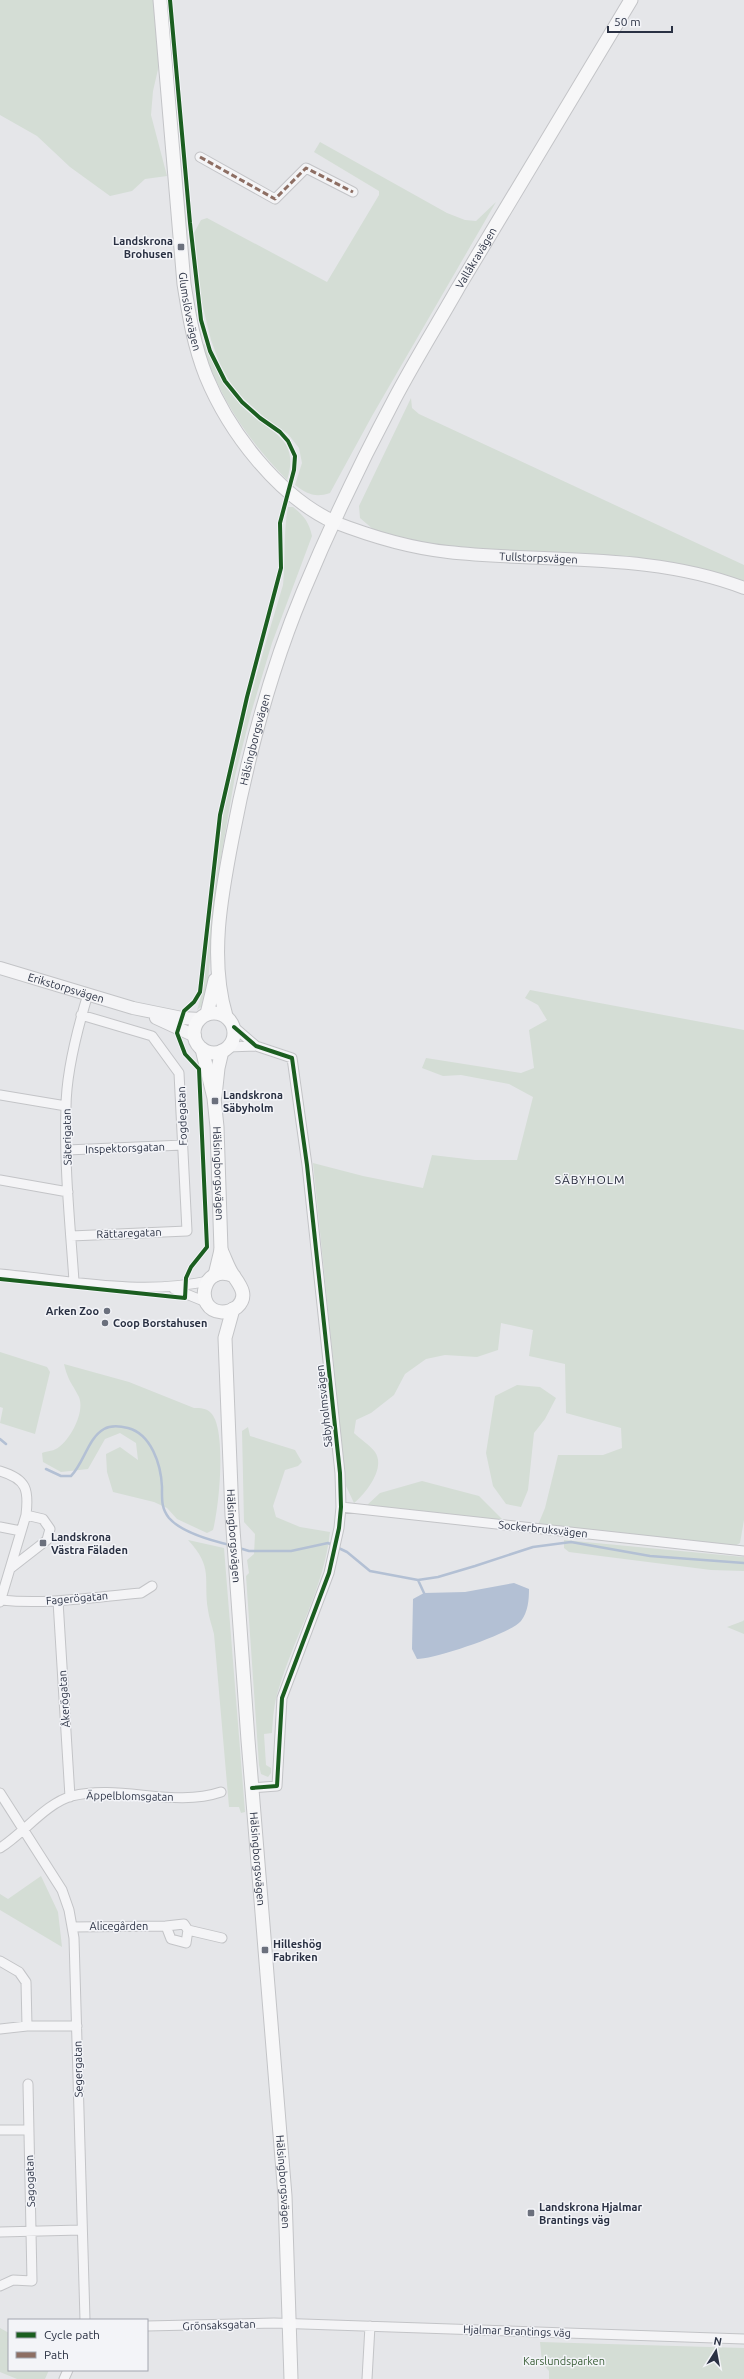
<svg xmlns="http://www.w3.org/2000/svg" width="744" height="2379" viewBox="0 0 744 2379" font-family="Ubuntu,sans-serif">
<rect width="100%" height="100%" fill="#e5e6e9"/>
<path fill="#d4ddd5" d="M0,0H153L159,65L153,91L151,115L167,176L145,179L132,191L110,196L70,167L37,136L0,115Z
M320,142L447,213L465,220L476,221L496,202L372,416L330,493C315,498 307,494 295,485L302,463L299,448L288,434L264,417L235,391L220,364L211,340L201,299L194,233L201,220L207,218L327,282L379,195V191L314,152Z
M205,344C215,367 225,388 243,407C268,433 301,436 287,480C246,438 221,400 202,345Z
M411,398L412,408L419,414L744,565V582L708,570L642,559L507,552L430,545L374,530L360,518L359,506Z
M288,507H293C304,516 309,522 312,536L272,643L251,713L235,776L218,875L206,1003L197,1010C205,988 205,964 207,941C210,907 214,872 219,838C233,753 258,668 283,585C286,559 283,533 288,507Z
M530,990L744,1030V1520L740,1543L735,1546L560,1529L538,1525L545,1508L558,1455H603L622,1448L621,1428L566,1413L565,1364L529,1356L533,1330L501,1323L498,1350L477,1357L445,1355L426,1359L405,1374L394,1395L371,1413L356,1420L354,1433C360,1439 370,1445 375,1452C386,1468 366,1493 354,1503L346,1486L313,1163L363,1176L423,1188L432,1155L475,1160H517L533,1097L509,1084L461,1075L443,1076L422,1068L426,1058L521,1073L534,1068L529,1030L547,1020L538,1005L525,998Z
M0,1352L47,1367L50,1372L35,1434L0,1423L3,1408L0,1407Z
M64,1364L129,1382L194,1408C201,1408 206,1408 211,1413C227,1429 219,1509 213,1530L207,1533L177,1519L167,1508L154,1502L113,1492L107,1472L106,1454L120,1447L138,1460L136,1443L120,1433L105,1439L88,1469L61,1472L43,1462L42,1453C47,1451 55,1451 59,1447C71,1438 85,1412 79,1397C72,1383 68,1381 64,1364Z
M517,1385L540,1387L556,1398L545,1419L534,1433L528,1490L521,1507L506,1504L493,1486L486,1453L495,1396Z
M248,1427L250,1436L295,1450L302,1462L298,1466L285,1470L273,1506L276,1517L300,1527L330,1532C324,1588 295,1635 279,1688C274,1702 273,1718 272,1733L264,1734L266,1765L271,1768V1773L268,1777L261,1774L259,1765L246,1576L249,1573L247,1560L254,1554L255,1534L244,1522L242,1431Z
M422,1481L479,1496L503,1520L498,1522L366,1506L380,1493Z
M188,1540L224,1548L245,1812L241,1813L239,1807H229L214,1634C212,1626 209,1618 208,1610C203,1578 214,1568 188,1540Z
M564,1540L744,1557V1571L711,1570L569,1552L564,1548Z
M744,1620V1634L727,1627L743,1621Z
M41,1876L58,1912L62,1947L0,1910V1894L8,1899Z
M0,2328L9,2333V2370H49L45,2379H17L0,2372Z
M540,2342L744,2348V2379H549V2371L542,2363Z"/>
<path fill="#b3c0d4" d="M514,1583L529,1589C529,1600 528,1612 521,1621C510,1634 434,1659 417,1659L412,1649L413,1599L424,1593L465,1592Z"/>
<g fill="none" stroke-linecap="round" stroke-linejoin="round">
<path stroke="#b3c0d4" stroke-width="2.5" d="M0,1439L6,1444
M46,1469L61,1476H71C84,1463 88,1438 104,1429C111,1425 120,1426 128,1428C151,1434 161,1464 162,1487C162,1499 161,1508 169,1518C181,1532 213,1541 230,1545
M239,1548L249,1551H291L328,1543L347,1552L370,1571L418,1580L438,1577L475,1566L533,1547L571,1542L650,1556L744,1563
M418,1580L424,1593"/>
<defs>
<path id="minor" d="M200,157L275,199L306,168L353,192
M234,1027L256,1046L292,1058L307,1165L340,1473L341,1507L339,1528L329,1573L282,1698L277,1786L252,1788
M228,1047L256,1046
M0,1095L66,1106
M67,1150L183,1145
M0,1180L68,1192
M71,1236L187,1231L179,1073L152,1036L81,1015
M0,1274C68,1280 140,1296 208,1281
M74,1281C70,1223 64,1165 66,1108C66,1074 78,1027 88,994
M174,1289L206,1302
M0,1471C27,1479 29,1490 26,1515
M341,1507L744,1551
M0,1527L21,1531
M1,1600C47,1605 94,1597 141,1593L152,1586
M58,1601L70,1797
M0,1602L26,1515L43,1519L50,1529L47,1540L11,1568
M0,1793L62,1890L69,1910L74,1938L85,2320
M0,1848C23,1834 46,1803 72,1796C120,1784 174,1808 221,1792
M72,1927L166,1926L171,1939L186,1943L188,1930L184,1924L166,1926
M188,1930L222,1938
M0,1961L19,1972L26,1982L27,2026
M0,2029L27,2026H77
M0,2130H28
M0,2232L81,2230
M0,2286L13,2280L32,2281L28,2084
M147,2326L274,2323L744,2339
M64,2379L68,2370
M367,2379L370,2326"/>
<g id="tertiary">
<path id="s1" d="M334,522C370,536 410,548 448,552C545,563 651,552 744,588"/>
<path id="s2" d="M0,968L133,1008L182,1018L200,1019"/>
<path d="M156,1018L195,1036"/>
</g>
<g id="secondary">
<path id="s3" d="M160,0L184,284C189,315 194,346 206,376C229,432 278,496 334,522"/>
<circle cx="214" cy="1033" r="20"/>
<path d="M207,1014L215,980"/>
<path id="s4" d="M226,1016C209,959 221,896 232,839C248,755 270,671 303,592C330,527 361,462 394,400C414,362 437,325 458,288C515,192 574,96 631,0"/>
<path id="s5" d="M202,1049L214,1098L217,1127L221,1250L215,1275"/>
<path d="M215,1096L218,1068L222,1051"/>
<path d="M221,1250C225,1258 228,1268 233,1275C240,1285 249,1296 237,1307C233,1310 227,1312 222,1312C192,1310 203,1261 234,1276"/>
<path id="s6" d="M233,1309L225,1338L232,1515L248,1740L285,2196L291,2379"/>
</g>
</defs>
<use href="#minor" stroke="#c3c4c7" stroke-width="11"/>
<use href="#tertiary" stroke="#c3c4c7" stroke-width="14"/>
<use href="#secondary" stroke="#c3c4c7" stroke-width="15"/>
<use href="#minor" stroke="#f4f4f6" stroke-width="9"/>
<use href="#tertiary" stroke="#f4f4f6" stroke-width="12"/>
<use href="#secondary" stroke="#f7f7f8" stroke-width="13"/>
<path stroke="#8d6e63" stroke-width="3" stroke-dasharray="6 3" stroke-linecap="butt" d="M200,157L275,199L306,168L353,192"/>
<defs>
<path id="cycleway" d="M234,1027L256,1046L292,1058L307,1165L340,1473L341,1507L339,1528L329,1573L282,1698L277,1786L252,1788
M0,1279L185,1298L186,1278L191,1267L207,1247L199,1069L185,1054L177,1033L184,1011L194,1002L200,992L220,815L247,697L281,568L280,523L294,470L295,456L288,441L280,432L260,418L242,402L225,381L210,351L201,320L190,223L170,0"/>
</defs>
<use href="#cycleway" stroke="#f3f4f8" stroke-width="6"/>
<use href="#cycleway" stroke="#1b5e20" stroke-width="4"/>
</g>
<g fill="#6b707d" stroke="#f3f4f8" stroke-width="1.5">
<rect x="177" y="243" width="8" height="8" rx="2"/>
<rect x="211" y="1097" width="8" height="8" rx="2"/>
<circle cx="107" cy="1311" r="4"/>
<circle cx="105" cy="1323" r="4"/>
<rect x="39" y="1539" width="8" height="8" rx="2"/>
<rect x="261" y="1946" width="8" height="8" rx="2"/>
<rect x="527" y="2209" width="8" height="8" rx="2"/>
</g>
<g text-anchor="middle" stroke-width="3" stroke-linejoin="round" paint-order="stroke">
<g font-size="11" font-weight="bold" fill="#2a3143" stroke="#f3f4f8" text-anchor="start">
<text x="173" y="245" text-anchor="end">Landskrona<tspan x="173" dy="13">Brohusen</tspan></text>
<text x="223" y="1099">Landskrona<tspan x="223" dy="13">Säbyholm</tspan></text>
<text x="99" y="1315" text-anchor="end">Arken Zoo</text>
<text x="113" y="1327">Coop Borstahusen</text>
<text x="51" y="1541">Landskrona<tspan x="51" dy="13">Västra Fäladen</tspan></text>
<text x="273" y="1948">Hilleshög<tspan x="273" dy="13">Fabriken</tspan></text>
<text x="539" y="2211">Landskrona Hjalmar<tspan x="539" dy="13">Brantings väg</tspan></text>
</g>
<g font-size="11" fill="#2a3143" stroke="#f3f4f8">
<text dy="4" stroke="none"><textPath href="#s4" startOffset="813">Vallåkravägen</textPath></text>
<text dy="4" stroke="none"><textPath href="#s3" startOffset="313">Glumslövsvägen</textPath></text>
<text dy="4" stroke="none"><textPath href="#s1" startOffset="209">Tullstorpsvägen</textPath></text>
<text dy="4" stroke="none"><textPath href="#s4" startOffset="281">Hälsingborgsvägen</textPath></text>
<text dy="4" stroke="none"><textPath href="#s2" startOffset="69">Erikstorpsvägen</textPath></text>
<text transform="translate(182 1116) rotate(-92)" y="4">Fogdegatan</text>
<text transform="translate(67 1137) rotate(-91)" y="4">Säterigatan</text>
<text transform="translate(125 1148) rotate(-2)" y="4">Inspektorsgatan</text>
<text dy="4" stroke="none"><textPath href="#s5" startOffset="126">Hälsingborgsvägen</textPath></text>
<text transform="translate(129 1233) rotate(-2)" y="4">Rättaregatan</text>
<text transform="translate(324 1406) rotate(-96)" y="4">Säbyholmsvägen</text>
<text transform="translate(543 1529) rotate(6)" y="4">Sockerbruksvägen</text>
<text dy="4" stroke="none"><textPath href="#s6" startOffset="228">Hälsingborgsvägen</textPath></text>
<text transform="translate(77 1598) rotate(-5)" y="4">Fagerögatan</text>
<text transform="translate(64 1699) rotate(-94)" y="4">Åkerögatan</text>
<text transform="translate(130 1796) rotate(1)" y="4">Äppelblomsgatan</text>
<text dy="4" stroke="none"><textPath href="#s6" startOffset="552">Hälsingborgsvägen</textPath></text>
<text x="119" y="1930">Alicegården</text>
<text transform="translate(78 2069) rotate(-91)" y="4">Segergatan</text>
<text transform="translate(30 2181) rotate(-92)" y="4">Sagogatan</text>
<text dy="4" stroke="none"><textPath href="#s6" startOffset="876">Hälsingborgsvägen</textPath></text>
<text transform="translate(219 2325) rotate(-2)" y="4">Grönsaksgatan</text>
<text transform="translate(517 2331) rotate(2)" y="4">Hjalmar Brantings väg</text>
</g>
<g font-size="11" fill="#3b5f38" stroke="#f3f4f8">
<text x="564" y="2365">Karslundsparken</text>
</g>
<g font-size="12" letter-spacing="1" fill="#1d2234" stroke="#f3f4f8">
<text x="590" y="1184">SÄBYHOLM</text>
</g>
</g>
<rect x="8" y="2319" width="140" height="52" fill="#f3f4f8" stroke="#a3a6b0"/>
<rect x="16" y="2332" width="20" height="6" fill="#1b5e20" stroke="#a3a6b0"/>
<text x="44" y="2339" font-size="12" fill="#2a3143">Cycle path</text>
<rect x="16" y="2352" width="20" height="6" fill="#8d6e63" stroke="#a3a6b0"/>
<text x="44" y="2359" font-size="12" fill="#2a3143">Path</text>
<g transform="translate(716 2351) rotate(11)" stroke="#f3f4f8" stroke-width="3" paint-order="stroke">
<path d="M0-3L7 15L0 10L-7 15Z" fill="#2a3143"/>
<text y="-6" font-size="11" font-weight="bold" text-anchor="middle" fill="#2a3143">N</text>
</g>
<path d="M608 26v6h64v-6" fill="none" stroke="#2a3143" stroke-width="2"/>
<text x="614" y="26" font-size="12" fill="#2a3143" stroke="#f3f4f8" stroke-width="3" paint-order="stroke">50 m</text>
</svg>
